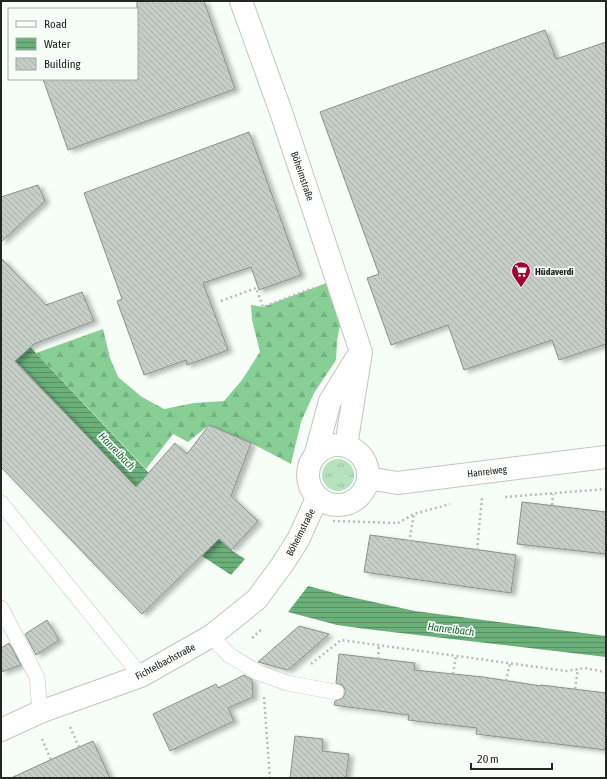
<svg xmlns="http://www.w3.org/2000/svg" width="607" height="779" viewBox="0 0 607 779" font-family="'Asap Condensed',sans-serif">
<defs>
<pattern id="grass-tufts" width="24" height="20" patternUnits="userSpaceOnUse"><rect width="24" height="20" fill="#b6e2bd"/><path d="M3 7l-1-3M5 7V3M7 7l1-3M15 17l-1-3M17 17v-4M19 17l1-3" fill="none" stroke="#9cc2a2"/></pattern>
<pattern id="forest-firs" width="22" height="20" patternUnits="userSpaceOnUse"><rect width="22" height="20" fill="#88cf96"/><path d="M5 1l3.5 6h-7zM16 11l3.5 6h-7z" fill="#75b281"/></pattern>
<pattern id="water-rules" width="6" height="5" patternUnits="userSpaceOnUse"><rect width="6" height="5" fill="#6ab078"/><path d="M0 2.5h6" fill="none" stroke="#578f62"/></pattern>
<pattern id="building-back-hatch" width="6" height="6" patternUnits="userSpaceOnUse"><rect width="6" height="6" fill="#c6cdc7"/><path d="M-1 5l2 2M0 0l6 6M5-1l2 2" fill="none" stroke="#aab0ab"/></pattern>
<filter id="shadow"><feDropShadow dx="4.5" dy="2.5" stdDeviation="2" flood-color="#0004"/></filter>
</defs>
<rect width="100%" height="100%" fill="#f7fef8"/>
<path fill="url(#grass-tufts)" d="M322 475a16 16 0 1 1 32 0a16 16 0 1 1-32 0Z"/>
<path fill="url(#forest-firs)" d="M337,279L341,320L337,341L336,360L314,393L301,422L291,464L251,443L209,425L188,442L173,434L146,469L36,353L103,329L110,358L118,377L142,397L164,409L194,403L224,401L242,380L260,352L252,320L251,305L263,307Z"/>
<path fill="url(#water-rules)" d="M1,316L149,473L231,550L245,559L231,575L202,556L1,347Z
M308,586L346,596L415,611L606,636V657L366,629L337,625L288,612Z"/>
<path fill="url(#building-back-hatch)" stroke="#8b918c" filter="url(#shadow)" d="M137,1H204L235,89L68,150L43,79H137Z
M545,30L556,59L606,42V344L559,360L552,340L464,370L448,325L391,345L367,278L379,274L320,112Z
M249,132L301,275L259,290L251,267L203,283L228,350L187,365L186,360L144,375L117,301L122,299L84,193Z
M38,185L45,201L1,242V197Z
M1,258L46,305L82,292L94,321L34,344L15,361L136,487L175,443L187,454L209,425L251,443L231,496L258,521L231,550L219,539L142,614L1,467Z
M522,502L606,512V554L517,544Z
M370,535L516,555L511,593L364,572Z
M47,620L59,640L36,655L25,634Z
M299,626L329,634L288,670L258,662Z
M9,643L21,665L1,672V648Z
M339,654L415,663L414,670L483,677L541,686V685L606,693V750L476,734L477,728L408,720L409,715L334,705L335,701L343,698L345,693V689L342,685L336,683Z
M244,675L252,680L253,697L228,708L234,721L170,751L153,714L216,684L218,688Z
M295,736L323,739L322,751L349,754L346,778H290Z
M93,741L110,778H11L61,755Z"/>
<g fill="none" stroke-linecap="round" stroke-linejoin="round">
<defs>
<path id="service" d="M1,503L141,676
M1,608L37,677L40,712
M211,636L229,655L259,673L287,683L336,692"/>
<path id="minor" d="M241,1L281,112L361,352L346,446
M308 475a30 30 0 1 1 60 0a30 30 0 1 1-60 0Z
M316,453L330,401L356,359
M368,478L397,483L606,457
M1,730L40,712L141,676L211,636L257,599L282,565L298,540L317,498"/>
</defs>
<use href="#service" stroke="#c1c7c1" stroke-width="16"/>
<use href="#minor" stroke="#c1c7c1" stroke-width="24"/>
<path stroke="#b7bcb7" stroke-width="2.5" stroke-dasharray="2 3" stroke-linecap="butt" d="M221,301L256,288L263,307L313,288
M505,497L606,489
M552,505L553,494
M333,521L398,523L414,514L450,504
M409,542L414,514
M477,550L482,498
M252,638L263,628
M378,659L379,645
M311,664L341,640L566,671L584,668L606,672
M453,674L456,655
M506,681L510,663
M575,689L578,669
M264,697L270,778
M70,727L79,747
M42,739L51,760"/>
<use href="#service" stroke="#fff" stroke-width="15"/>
<use href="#minor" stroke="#fff" stroke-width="22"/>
</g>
<defs>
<symbol id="supermarket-pin" viewBox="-11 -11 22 30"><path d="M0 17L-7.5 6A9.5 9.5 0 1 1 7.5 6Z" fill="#a20230" stroke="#f7fef8"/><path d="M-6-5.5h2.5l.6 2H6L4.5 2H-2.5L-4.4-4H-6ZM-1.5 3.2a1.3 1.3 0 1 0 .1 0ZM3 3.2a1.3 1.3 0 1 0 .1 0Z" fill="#fff"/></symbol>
</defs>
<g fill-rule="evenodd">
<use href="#supermarket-pin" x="510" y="260" width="22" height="30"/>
</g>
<g text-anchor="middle" stroke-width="3.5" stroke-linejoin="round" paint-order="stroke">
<g font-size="10" fill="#242624" stroke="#f7fef8">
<text transform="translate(303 176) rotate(71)" y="4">Böheimstraße</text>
<text transform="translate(487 471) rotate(-7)" y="4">Hanreiweg</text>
<text transform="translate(300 532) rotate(-63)" y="4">Böheimstraße</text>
<text transform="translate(165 661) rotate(-28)" y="4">Fichtelbachstraße</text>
</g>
<g font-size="10" font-weight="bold" fill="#242624" stroke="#f7fef8" text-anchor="start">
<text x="535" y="275">Hüdaverdi</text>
</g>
<g font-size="11" font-style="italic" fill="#1d6834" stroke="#f7fef8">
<text transform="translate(117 451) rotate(46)" y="4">Hanreibach</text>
<text transform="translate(451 629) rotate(7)" y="4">Hanreibach</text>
</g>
</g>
<rect width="607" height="779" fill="none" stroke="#242624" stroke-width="4"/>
<rect x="8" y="8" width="130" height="72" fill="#f7fef8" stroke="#a3a8a3"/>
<rect x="16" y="21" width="20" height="6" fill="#ffffff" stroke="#a3a8a3"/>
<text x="44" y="28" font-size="12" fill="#242624">Road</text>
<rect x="16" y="38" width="20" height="12" fill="url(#water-rules)" stroke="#a3a8a3"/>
<text x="44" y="48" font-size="12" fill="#242624">Water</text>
<rect x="16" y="58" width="20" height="12" fill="url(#building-back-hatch)" stroke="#a3a8a3"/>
<text x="44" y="68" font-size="12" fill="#242624">Building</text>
<path d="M471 763v6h81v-6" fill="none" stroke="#242624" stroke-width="2"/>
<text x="477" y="763" font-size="12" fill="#242624" stroke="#f7fef8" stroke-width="3" paint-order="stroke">20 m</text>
</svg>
